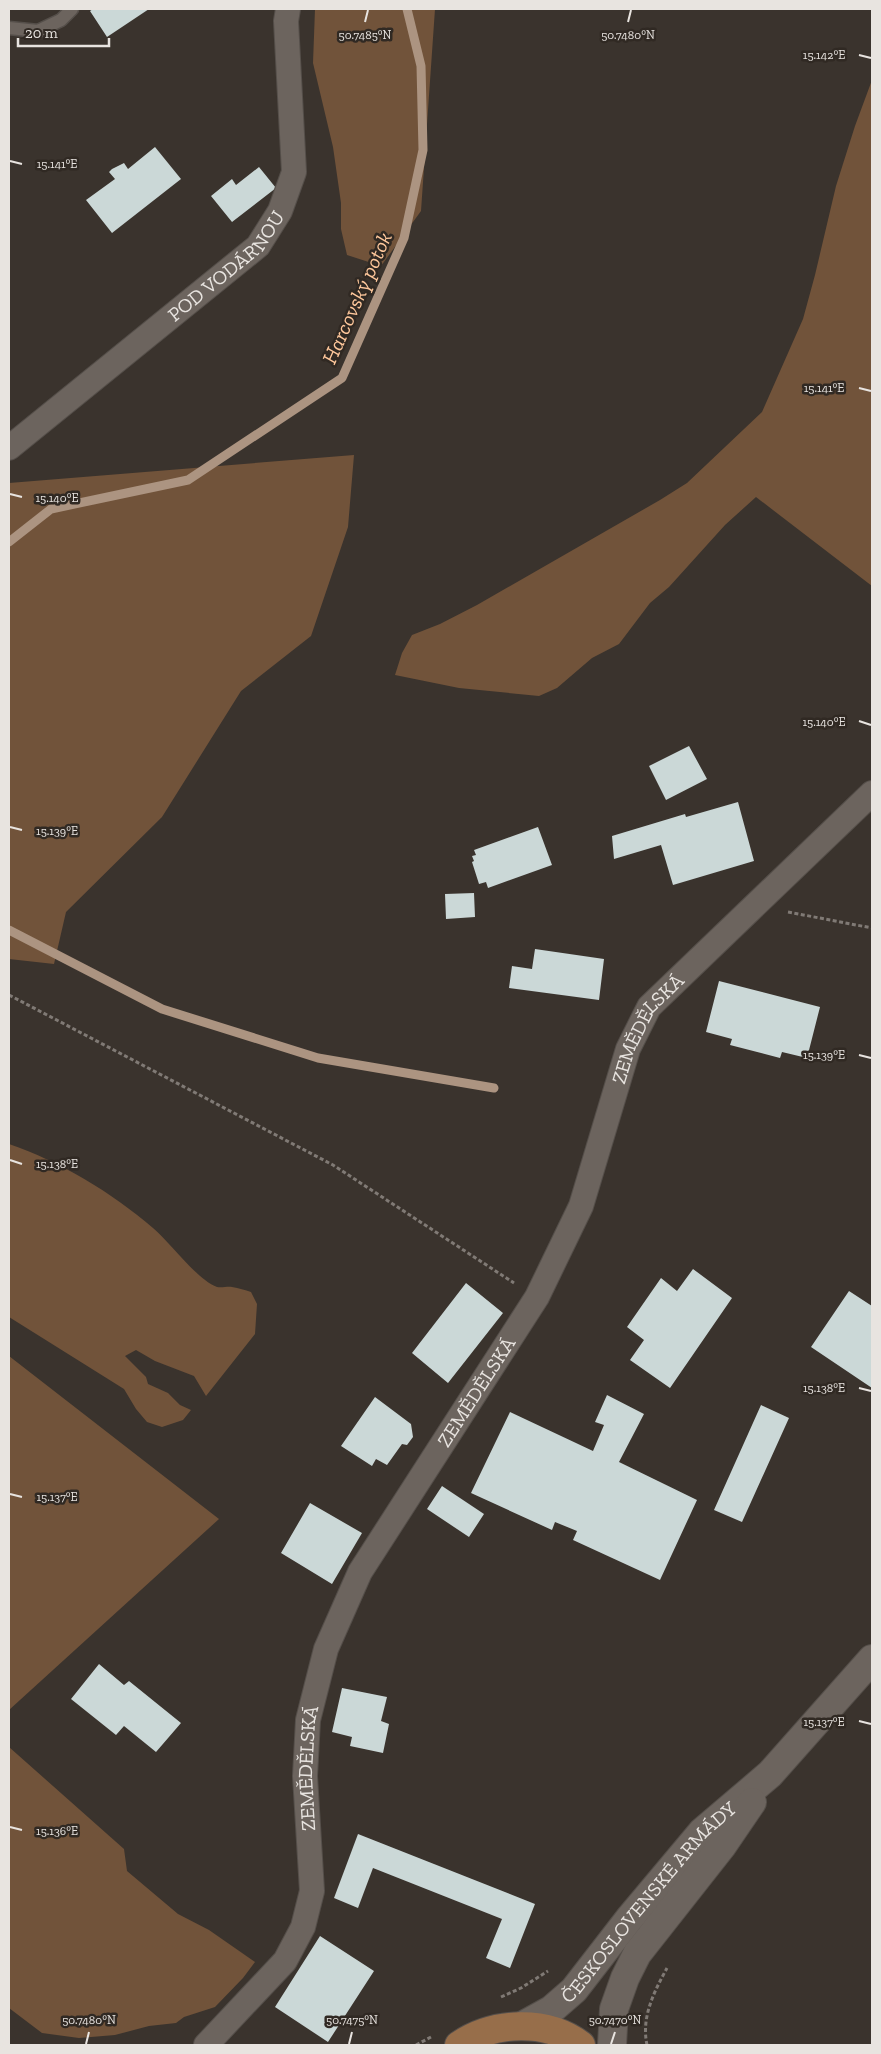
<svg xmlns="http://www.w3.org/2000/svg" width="881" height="2054" viewBox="0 0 881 2054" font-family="'Zilla Slab',serif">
<rect width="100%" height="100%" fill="#3a332d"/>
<path fill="#71533a" d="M315,9H435L421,211L381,266L347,255L341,229V203L333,147L313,63Z
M872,80V586L756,497L725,525L669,587L650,603L619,644L592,658L557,688L539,696L459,688L395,675L402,653L412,635L440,624L477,605L660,500L687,483L762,412L803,319L815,275L836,186L855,126Z
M354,455L348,527L311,636L241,691L162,817L66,912L54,964L9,959V483Z
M9,1144C61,1162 111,1192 153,1228C171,1243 196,1279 217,1287C222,1288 228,1286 232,1287C239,1288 245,1290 251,1292L257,1304L255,1334L206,1396L194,1376L155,1361L136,1350L125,1356L146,1377L148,1384L168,1393L180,1405L191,1410L183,1420L162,1427L147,1422L136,1409L124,1389L9,1317Z
M9,1356L219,1519L9,1710Z
M9,1747L124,1849L127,1871L178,1914L209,1930L255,1962L243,1978L215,2007L184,2017L176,2023L149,2026L115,2035L79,2038L42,2033L9,2008Z"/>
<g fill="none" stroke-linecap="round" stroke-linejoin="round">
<path stroke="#ac9481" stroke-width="9" d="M9,542L51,509L188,480L342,378L404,238L423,150L421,66L407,9
M9,930L162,1009L318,1058L494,1088"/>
</g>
<path fill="#cbd8d7" d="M93,9H149L107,37L90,11Z
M155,147L181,179L112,233L86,200L115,179L109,172L112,169L124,163L128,169Z
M259,167L276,188L232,222L211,196L232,179L236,185Z
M689,746L707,779L666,800L649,766Z
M738,802L754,861L673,885L661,845L614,859L612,836L685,814L686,817Z
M538,827L552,865L488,888L486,882L479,884L472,862L474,861L472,856L476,855L474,850Z
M474,893L475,917L446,919L445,894Z
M535,949L604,959L599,1000L509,988L512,966L532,969Z
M719,981L820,1007L807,1058L782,1052L780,1058L730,1045L732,1039L706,1032Z
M693,1269L732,1298L670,1388L630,1360L644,1340L627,1327L661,1278L677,1291Z
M466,1283L503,1313L448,1383L412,1353Z
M849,1291L872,1306V1388L811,1347Z
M607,1395L644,1414L619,1462L697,1500L660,1580L573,1540L577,1531L555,1522L552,1530L471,1493L510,1412L593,1451L604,1425L595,1422Z
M375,1397L411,1424L413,1437L407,1445L402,1444L387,1465L376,1459L372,1466L341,1446Z
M761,1405L789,1418L742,1522L714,1510Z
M442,1486L484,1514L469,1537L427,1509Z
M310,1503L362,1533L332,1584L281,1553Z
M99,1664L124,1685L129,1681L181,1723L156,1752L124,1726L116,1735L71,1699Z
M342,1688L387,1697L381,1721L389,1724L383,1753L350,1746L352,1737L332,1732Z
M358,1834L535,1904L510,1968L486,1958L502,1919L373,1868L358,1908L334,1898Z
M320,1936L374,1971L328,2042L275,2007Z"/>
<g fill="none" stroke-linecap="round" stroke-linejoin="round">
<defs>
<path id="service" d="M9,28L38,31L61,20L72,9"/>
<g id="minor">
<path id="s1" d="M9,448L258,246L280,211L294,172L286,21L288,9"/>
<path id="s2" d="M206,2045L285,1961L303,1927L312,1891L305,1776L308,1720L326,1649L360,1572L537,1297L581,1206L628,1049L649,1007L872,793"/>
</g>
<g id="tertiary">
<path id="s3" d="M522,2026L551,2010L574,1990L629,1919L702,1832L770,1774L872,1659"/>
<path d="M612,2045L614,2009L625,1978L637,1954L722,1846L752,1802"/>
</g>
<path id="primary" d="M459,2045C494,2021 547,2019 581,2045"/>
</defs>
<use href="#service" stroke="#554f4a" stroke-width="15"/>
<use href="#minor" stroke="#554f4a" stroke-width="26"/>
<use href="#tertiary" stroke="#554f4a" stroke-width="30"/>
<use href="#primary" stroke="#554f4a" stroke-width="30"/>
<path stroke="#807a75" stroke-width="3" stroke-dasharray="4 2.5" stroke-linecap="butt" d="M788,912L872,928
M9,995L333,1165L514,1283
M501,1997L521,1988L548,1971
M416,2045L431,2037
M647,2045C641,2017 654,1992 667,1968"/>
<use href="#service" stroke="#6c645e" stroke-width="12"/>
<use href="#minor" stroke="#6c645e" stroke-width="24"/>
<use href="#tertiary" stroke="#6c645e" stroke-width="28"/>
<use href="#primary" stroke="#976e4a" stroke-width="28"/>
</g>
<path fill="none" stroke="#e8e4e0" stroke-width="2" d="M365,22L368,10M628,22L631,10M859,55L871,58M10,161L22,164M859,388L871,391M10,494L22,497M859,721L871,725M10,827L22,830M859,1055L871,1058M10,1160L22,1164M859,1388L871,1391M10,1494L22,1497M859,1721L871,1724M10,1827L22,1830M86,2044L89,2032M349,2044L352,2032M611,2044L615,2032"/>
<g text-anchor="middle" stroke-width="5" stroke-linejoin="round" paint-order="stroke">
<g font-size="20" fill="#e8e4e0" stroke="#302923">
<text dy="7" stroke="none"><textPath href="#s1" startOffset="284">POD VODÁRNOU</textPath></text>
<text dy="7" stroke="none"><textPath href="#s2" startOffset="1139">ZEMĚDĚLSKÁ</textPath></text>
<text dy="7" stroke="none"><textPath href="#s2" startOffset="734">ZEMĚDĚLSKÁ</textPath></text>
<text dy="7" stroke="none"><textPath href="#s2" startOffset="314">ZEMĚDĚLSKÁ</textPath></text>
<text dy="7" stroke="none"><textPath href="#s3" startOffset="179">ČESKOSLOVENSKÉ ARMÁDY</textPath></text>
</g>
<g font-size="21" font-style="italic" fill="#ffc89c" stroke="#302923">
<text transform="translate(357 298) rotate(-66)" y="7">Harcovský potok</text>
</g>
</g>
<g font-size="12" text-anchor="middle" fill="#e8e4e0" stroke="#302923" stroke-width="5" stroke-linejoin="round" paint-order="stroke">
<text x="628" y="39">50.7480°N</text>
<text x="365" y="39">50.7485°N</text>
<text x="824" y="59">15.142°E</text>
<text x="57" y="168">15.141°E</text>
<text x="824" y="392">15.141°E</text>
<text x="57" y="502">15.140°E</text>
<text x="824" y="726">15.140°E</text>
<text x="57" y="835">15.139°E</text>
<text x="824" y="1059">15.139°E</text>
<text x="57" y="1168">15.138°E</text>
<text x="824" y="1392">15.138°E</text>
<text x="57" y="1501">15.137°E</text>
<text x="824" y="1726">15.137°E</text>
<text x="57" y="1835">15.136°E</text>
<text x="89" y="2024">50.7480°N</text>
<text x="352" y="2024">50.7475°N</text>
<text x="615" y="2024">50.7470°N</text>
</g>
<rect width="881" height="2054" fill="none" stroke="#e8e4e0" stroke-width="20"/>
<path d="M18 38v8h91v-8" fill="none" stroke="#e8e4e0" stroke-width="2.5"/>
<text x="25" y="38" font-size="15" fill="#e8e4e0" stroke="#302923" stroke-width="4" paint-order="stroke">20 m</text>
</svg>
